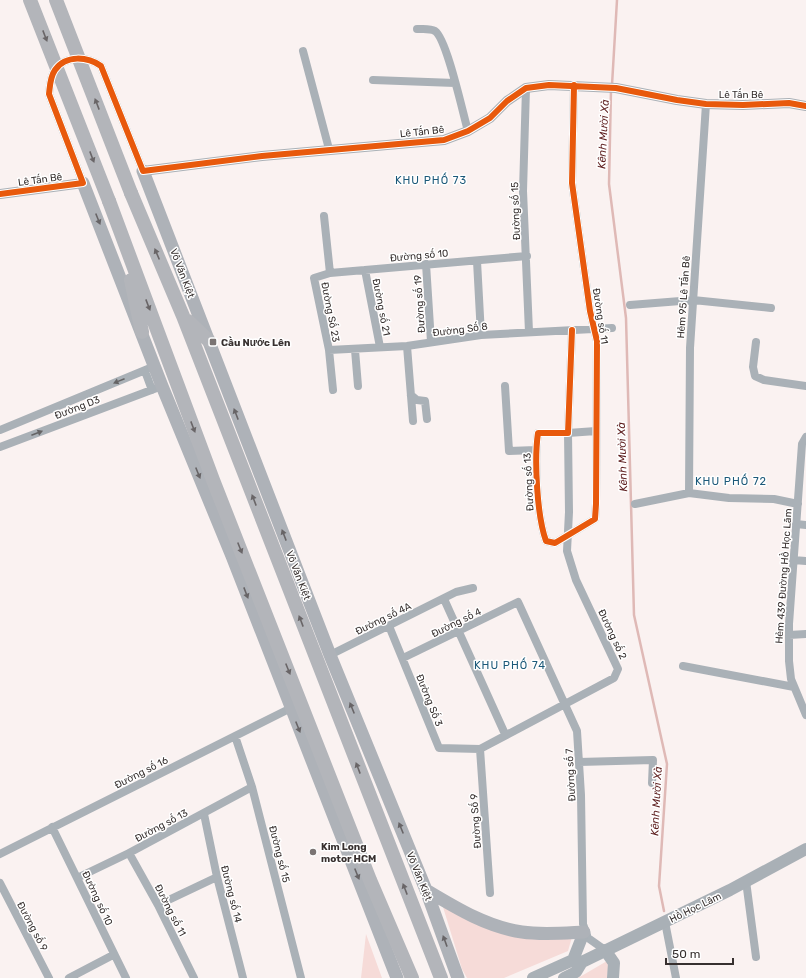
<svg xmlns="http://www.w3.org/2000/svg" width="806" height="978" viewBox="0 0 806 978" font-family="Rubik,sans-serif">
<rect width="100%" height="100%" fill="#faf2f1"/>
<path fill="#f6dbd8" d="M443,907L491,930L572,937L568,951L504,978H467L462,969Z
M366,934L382,978H361Z
M607,961L609,964L607,978H578Z"/>
<g fill="none" stroke-linecap="round" stroke-linejoin="round">
<path stroke="#dfb9b6" stroke-width="2.5" d="M612,85L617,0
M611,90L609,184L626,318L634,615L667,764L659,886L664,911"/>
<path stroke="#aab1b7" stroke-width="8" d="M417,29C423,29 430,28 435,31C447,39 463,114 468,131
M303,51L329,149
M373,80L455,83
M526,88L523,191L529,332
M83,183L49,94C50,86 50,77 55,70C66,54 88,57 101,66L143,171
M324,216L330,273
M477,261L481,335
M426,264L431,342
M365,270L380,347
M630,305L693,300L771,308
M572,330L568,433H538C534,460 537,516 546,541L555,543L595,519L596,504L597,341L590,311L572,183L574,85
M756,342L753,367L755,376L764,380L806,386
M407,346L413,421
M329,350L407,346L481,335L612,328
M355,350L358,386
M145,371L152,390
M505,386L509,451L536,450
M333,390L329,350L314,278L330,273L527,256
M411,395L417,400L425,401L427,419
M0,430L155,366
M806,437L802,444L789,624V661L791,679L806,715
M0,447L162,386
M689,493L690,348L706,104
M635,504L689,493L729,498L774,499L798,504
M796,524L806,525
M793,560L806,561
M444,599L505,734
M389,626L439,748L480,749L614,678L618,669L576,580L567,551L569,512L568,433L596,431
M789,635L806,634
M330,655L456,592L473,588
M403,658L518,602L577,731L581,795L583,924L588,938L605,950
M683,666L794,687
M235,736L252,787L301,978
M480,749L490,893
M579,762L653,760L652,783
M204,814L217,877L243,978
M52,827L126,978
M129,853L158,905L194,978
M0,854L291,708
M77,878L129,853L252,787
M746,881L756,957
M0,883L49,978
M158,905L217,877
M665,922L676,978
M69,978L113,955"/>
<path stroke="#aab1b7" stroke-width="10" d="M143,171L262,156L444,140L468,131L490,118L507,101L526,88L549,85L616,88L677,100L706,104L743,105L789,103L806,106
M0,194L83,183"/>
<path stroke="#a9b0b6" stroke-width="12" d="M605,950L614,963L613,978
M573,960L584,932
M533,978L573,960L582,962
M564,978L576,972L582,962L730,890L806,849"/>
<path stroke="#aeb2b8" stroke-width="13" d="M143,171L330,655L426,890L458,978
M83,183L162,386L232,556L397,978
M426,890C456,908 487,927 522,932C542,935 564,933 584,932"/>
<path stroke="#b3b5ba" stroke-width="14" d="M131,193L183,316L441,978
M109,201L213,480L370,880L412,978
M131,280L142,332
M188,321L209,341"/>
<path stroke="#b3b5ba" stroke-width="14" d="M30,0L109,201
M56,0L131,193"/>
<defs>
<path id="cycleway" d="M0,194L83,183L49,94C50,86 50,77 55,70C66,54 88,57 101,66L143,171L262,156L444,140L468,131L490,118L507,101L526,88L549,85L616,88L677,100L706,104L743,105L789,103L806,106
M572,330L568,433H538C534,460 537,516 546,541L555,543L595,519L596,504L597,341L590,311L572,183L574,85"/>
</defs>
<use href="#cycleway" stroke="#fff" stroke-width="8"/>
<use href="#cycleway" stroke="#e8590c" stroke-width="6"/>
</g>
<defs><path id="oneway-solid" d="M-6-.8H1V-3.2L6.5 0L1 3.2V.8H-6Z"/></defs>
<g fill="#696567">
<use href="#oneway-solid" transform="translate(45 36) rotate(69)"/>
<use href="#oneway-solid" transform="translate(97 104) rotate(-111)"/>
<use href="#oneway-solid" transform="translate(92 157) rotate(69)"/>
<use href="#oneway-solid" transform="translate(157 254) rotate(-113)"/>
<use href="#oneway-solid" transform="translate(148 305) rotate(69)"/>
<use href="#oneway-solid" transform="translate(193 427) rotate(69)"/>
<use href="#oneway-solid" transform="translate(254 500) rotate(-111)"/>
<use href="#oneway-solid" transform="translate(240 548) rotate(68)"/>
<use href="#oneway-solid" transform="translate(301 621) rotate(-111)"/>
<use href="#oneway-solid" transform="translate(288 669) rotate(68)"/>
<use href="#oneway-solid" transform="translate(358 768) rotate(-111)"/>
<use href="#oneway-solid" transform="translate(405 889) rotate(-111)"/>
</g>
<g fill="#676466">
<use href="#oneway-solid" transform="translate(98 219) rotate(68)"/>
<use href="#oneway-solid" transform="translate(236 414) rotate(-111)"/>
<use href="#oneway-solid" transform="translate(198 473) rotate(68)"/>
<use href="#oneway-solid" transform="translate(284 535) rotate(-111)"/>
<use href="#oneway-solid" transform="translate(246 593) rotate(69)"/>
<use href="#oneway-solid" transform="translate(352 708) rotate(-112)"/>
<use href="#oneway-solid" transform="translate(298 727) rotate(68)"/>
<use href="#oneway-solid" transform="translate(401 828) rotate(-112)"/>
<use href="#oneway-solid" transform="translate(357 874) rotate(68)"/>
<use href="#oneway-solid" transform="translate(445 941) rotate(-110)"/>
</g>
<g fill="#656465">
<use href="#oneway-solid" transform="translate(119 381) rotate(158)"/>
<use href="#oneway-solid" transform="translate(37 433) rotate(-21)"/>
</g>
<g fill="#7b7473" stroke="#fff" stroke-width="1.5">
<rect x="209" y="338" width="8" height="8" rx="2"/>
<circle cx="313" cy="852" r="4"/>
</g>
<g text-anchor="middle" stroke-width="3" stroke-linejoin="round" paint-order="stroke">
<g font-size="10" fill="#37302f" stroke="#fff">
<text x="741" y="98">Lê Tấn Bê</text>
<text transform="translate(422 131) rotate(-6)" y="4">Lê Tấn Bê</text>
<text transform="translate(40 179) rotate(-8)" y="4">Lê Tấn Bê</text>
<text transform="translate(515 211) rotate(-92)" y="4">Đường số 15</text>
<text transform="translate(419 255) rotate(-5)" y="4">Đường số 10</text>
<text transform="translate(183 273) rotate(69)" y="4">Võ Văn Kiệt</text>
<text transform="translate(683 297) rotate(-86)" y="4">Hẻm 95 Lê Tấn Bê</text>
<text transform="translate(419 304) rotate(-94)" y="4">Đường số 19</text>
<text transform="translate(382 307) rotate(79)" y="4">Đường số 21</text>
<text transform="translate(331 312) rotate(79)" y="4">Đường Số 23</text>
<text transform="translate(601 316) rotate(81)" y="4">Đường số 11</text>
<text transform="translate(460 329) rotate(-7)" y="4">Đường Số 8</text>
<text transform="translate(77 407) rotate(-21)" y="4">Đường D3</text>
<text transform="translate(528 482) rotate(-93)" y="4">Đường số 13</text>
<text transform="translate(299 575) rotate(69)" y="4">Võ Văn Kiệt</text>
<text transform="translate(783 576) rotate(-86)" y="4">Hẻm 439 Đường Hồ Học Lãm</text>
<text transform="translate(383 618) rotate(-26)" y="4">Đường số 4A</text>
<text transform="translate(456 622) rotate(-26)" y="4">Đường số 4</text>
<text transform="translate(613 634) rotate(65)" y="4">Đường số 2</text>
<text transform="translate(430 700) rotate(68)" y="4">Đường Số 3</text>
<text transform="translate(141 772) rotate(-27)" y="4">Đường số 16</text>
<text transform="translate(570 775) rotate(-93)" y="4">Đường số 7</text>
<text transform="translate(475 821) rotate(-94)" y="4">Đường Số 9</text>
<text transform="translate(161 825) rotate(-28)" y="4">Đường số 13</text>
<text transform="translate(280 854) rotate(76)" y="4">Đường số 15</text>
<text transform="translate(420 876) rotate(68)" y="4">Võ Văn Kiệt</text>
<text transform="translate(232 894) rotate(76)" y="4">Đường số 14</text>
<text transform="translate(98 898) rotate(65)" y="4">Đường số 10</text>
<text transform="translate(695 907) rotate(-26)" y="4">Hồ Học Lãm</text>
<text transform="translate(171 910) rotate(63)" y="4">Đường số 11</text>
<text transform="translate(33 926) rotate(62)" y="4">Đường số 9</text>
</g>
<g font-size="10" font-weight="bold" fill="#37302f" stroke="#fff" text-anchor="start">
<text x="221" y="346">Cầu Nước Lên</text>
<text x="321" y="850">Kim Long<tspan x="321" dy="12">motor HCM</tspan></text>
</g>
<g font-size="11" font-style="italic" fill="#5e1f1f" stroke="#fff">
<text transform="translate(603 134) rotate(-87)" y="4">Kênh Mười Xà</text>
<text transform="translate(622 457) rotate(-92)" y="4">Kênh Mười Xà</text>
<text transform="translate(656 801) rotate(-87)" y="4">Kênh Mười Xà</text>
</g>
<g font-size="11" letter-spacing="1" fill="#1c5979" stroke="#fff">
<text x="431" y="184">KHU PHỐ 73</text>
<text x="731" y="485">KHU PHỐ 72</text>
<text x="510" y="669">KHU PHỐ 74</text>
</g>
</g>
<path d="M666 958v6h67v-6" fill="none" stroke="#37302f" stroke-width="2"/>
<text x="672" y="958" font-size="12" fill="#37302f" stroke="#ffffff" stroke-width="3" paint-order="stroke">50 m</text>
</svg>
